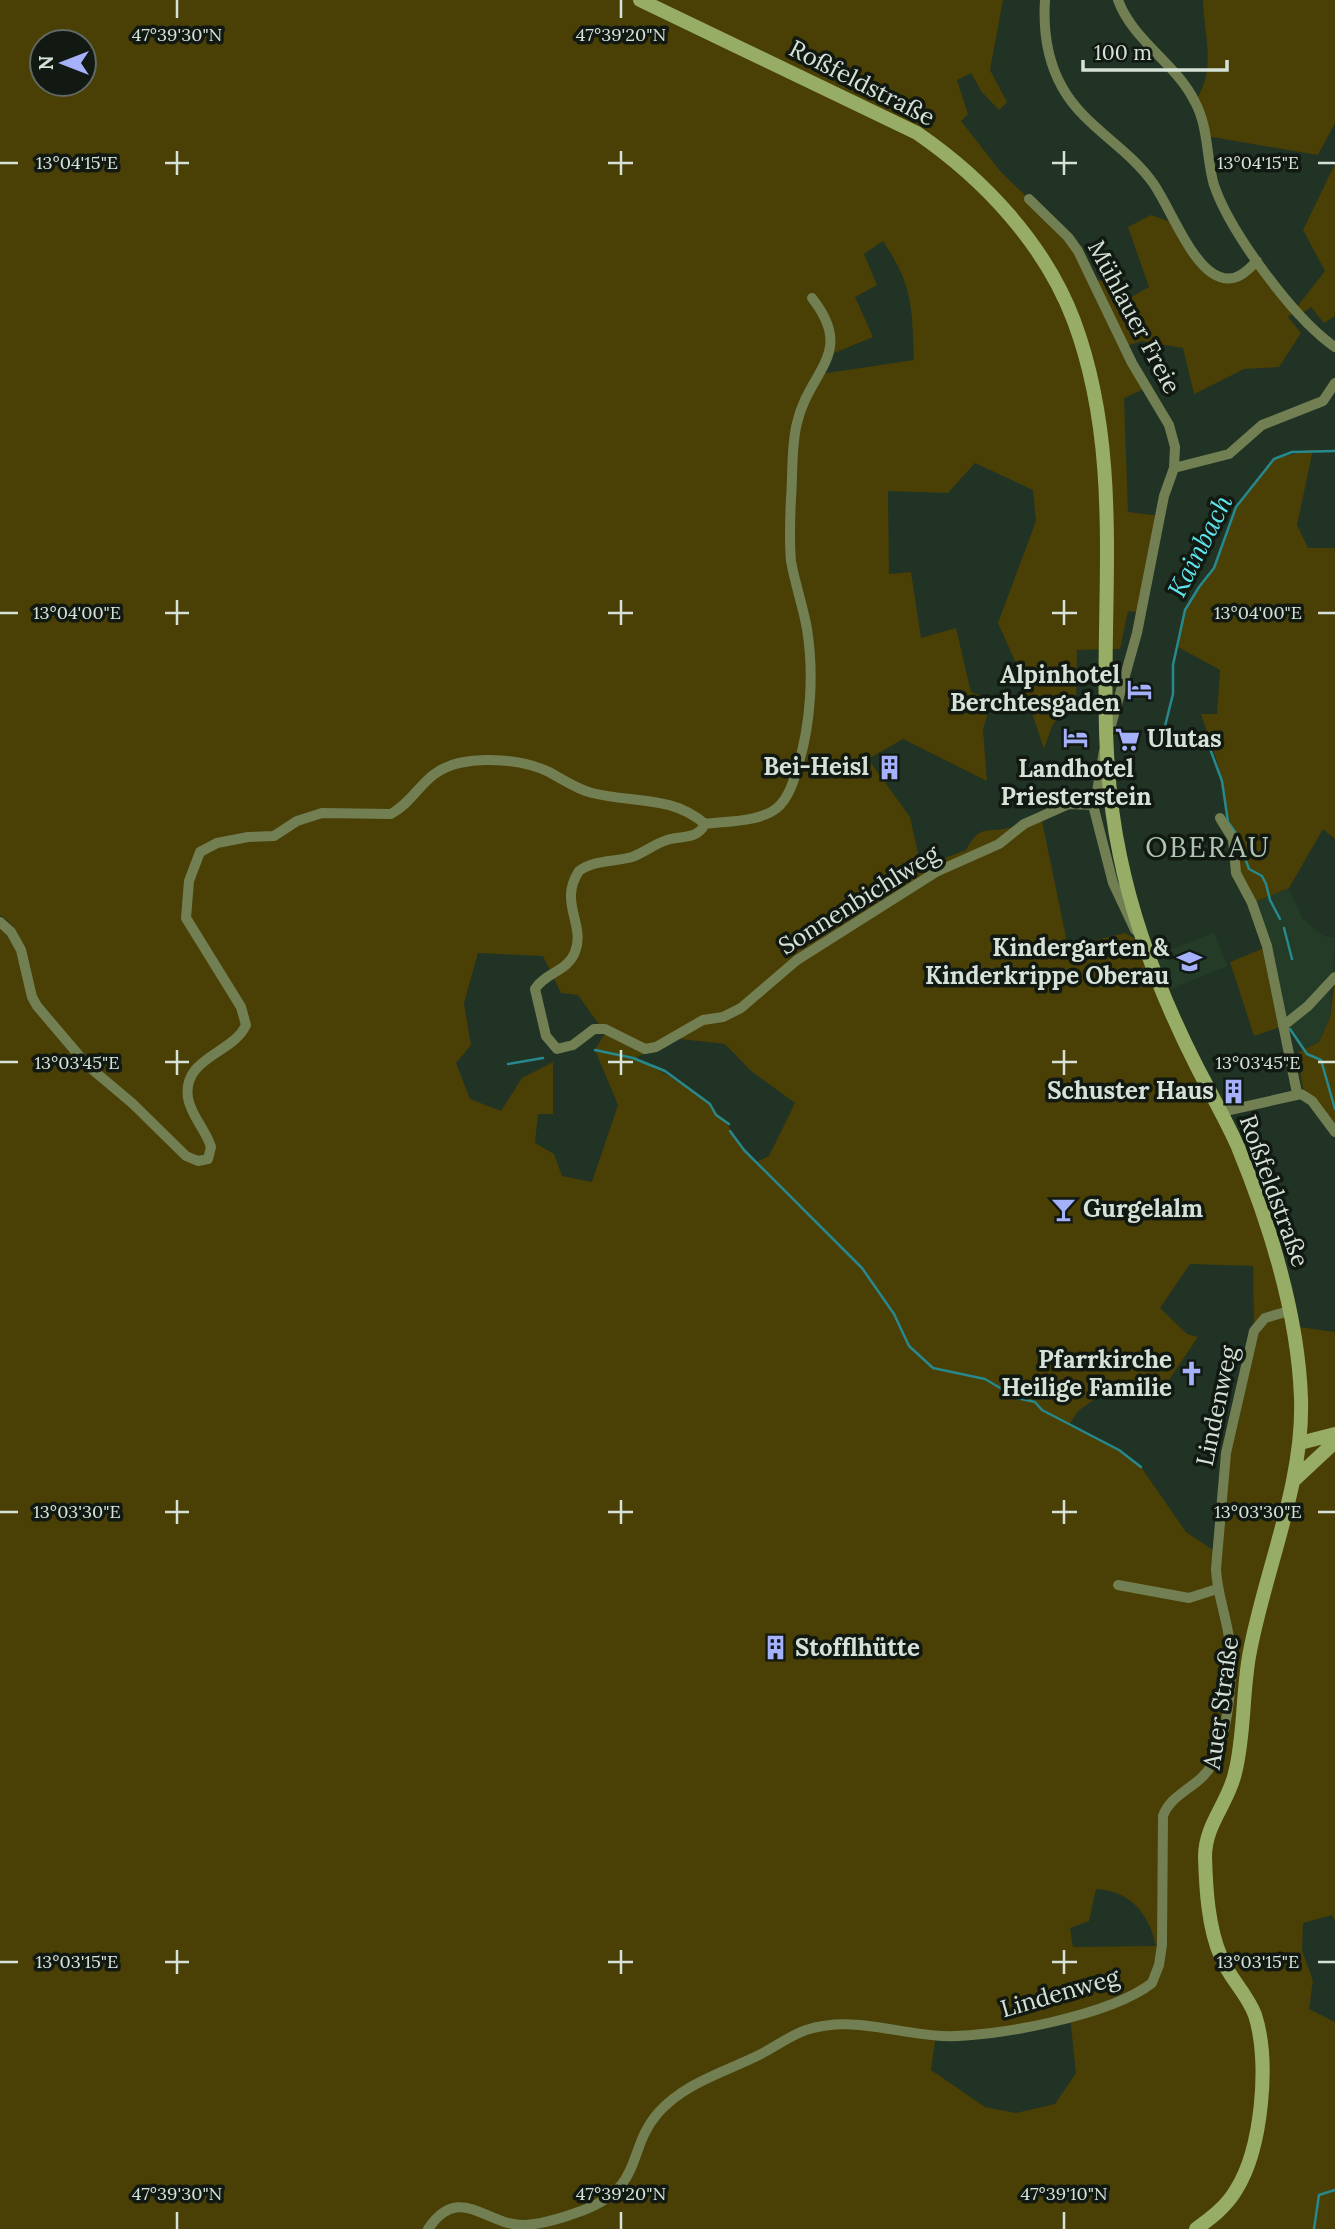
<svg xmlns="http://www.w3.org/2000/svg" width="1335" height="2229" viewBox="0 0 1335 2229" font-family="Lora,serif">
<rect width="100%" height="100%" fill="#213324"/>
<path fill="#233b27" d="M1289,888L1302,918L1324,936L1335,937L1330,1018L1319,1042L1304,1049L1290,1029L1283,1026L1252,903Z
M1214,932L1228,966L1164,992L1150,958Z"/>
<path fill="#4a3f05" fill-rule="evenodd" d="M0,0H1003L990,70L1007,102L999,110L981,91L971,73L957,80L968,114L961,121L1001,172L1068,237L1093,280L1108,281L1126,300L1149,287L1128,227L1151,215L1177,224L1203,263L1220,277L1240,276L1257,261L1296,308L1325,271L1303,230L1335,164V316L1324,323L1311,307L1301,314L1297,310L1288,317L1301,333L1279,367L1244,369L1194,394L1183,348L1141,341L1124,347L1146,388L1124,398L1128,512L1161,516L1141,613L1128,611L1120,649L1077,650L1076,703H1068L1052,726L1044,749L1014,659L998,623L1036,521L1033,490L975,463L948,493L888,491L889,574L911,572L921,638L956,628L971,692L992,700L983,729L987,781L903,739L868,759L910,817L921,867L966,850C980,824 986,833 1008,828C1020,826 1030,821 1041,816L1068,947L1125,933L1144,944L1182,1036L1238,1147L1267,1229L1292,1326L1335,1332V1921L1332,1915L1303,1923L1302,1950L1313,1981L1309,2009L1335,2022V2229H0V924L19,956L30,1001L95,1078L100,1074C80,1052 42,1016 33,988C25,962 26,931 0,915ZM42,42H84V84H42ZM883,241C913,286 912,306 914,360L820,374L827,356L873,337L855,297L877,285L864,254ZM478,953L543,956L561,993L578,995L605,1033L595,1050L618,1105L592,1182L562,1176L554,1154L535,1143L538,1114H553V1062L522,1078L501,1111L470,1099L456,1063L471,1045L464,1003ZM672,1038L725,1044L751,1071L795,1103L769,1156L756,1162L736,1141L726,1120C716,1115 715,1108 706,1101C683,1084 661,1069 634,1059ZM1190,1264L1253,1266L1254,1331L1226,1453L1216,1552L1186,1532L1141,1467L1119,1450L1069,1425L1078,1411L1120,1381L1164,1387L1198,1337L1187,1334L1160,1308ZM1096,1889C1131,1891 1149,1914 1156,1946L1073,1947L1070,1928L1089,1921ZM1070,2016L1076,2073L1055,2104L1016,2113L985,2107L931,2070L936,2035L994,2033Z
M1203,0H1335V123L1318,155L1206,136L1195,101C1217,70 1204,35 1203,0Z
M1313,449L1297,525L1308,548H1335V839L1323,829L1289,888L1252,903C1231,867 1229,823 1222,782C1218,760 1208,736 1201,714H1217L1220,670L1178,647L1185,610L1199,587L1214,568L1236,507L1274,459Z
M1267,947L1283,1026L1254,1036L1230,962Z
M1335,977V1125L1303,1088L1297,1053L1319,1042L1330,1018Z"/>
<g fill="none" stroke-linecap="round" stroke-linejoin="round">
<path stroke="#27888d" stroke-width="2.5" d="M1280,919L1270,900L1266,884L1262,876L1249,869L1236,833L1228,822L1222,781L1209,746L1177,747L1171,742L1165,726L1173,694V665L1185,610L1199,587L1214,568L1236,507L1274,459L1292,452L1335,451
M1284,928L1292,959
M1290,1029L1307,1054L1321,1060L1335,1109
M595,1050L633,1058L665,1071L710,1104L716,1115L729,1124
M508,1064L543,1058
M730,1131L744,1150L862,1268L894,1314L909,1346L933,1368L985,1379L1017,1398L1035,1402L1042,1410L1119,1450L1141,1467
M1314,2229L1319,2195L1335,2190"/>
<path stroke="#717f53" stroke-width="10" d="M1045,0C1043,31 1047,60 1062,87C1084,127 1127,146 1153,183C1170,207 1192,268 1220,277C1236,283 1247,271 1257,261
M1118,0C1133,41 1176,63 1195,102C1209,128 1206,158 1214,185C1230,232 1294,319 1335,347
M1029,199L1068,237L1078,251L1132,363L1169,425L1175,447L1174,468L1164,496L1137,633L1110,729
M812,298C856,354 809,370 797,423C791,446 793,474 791,498C790,519 789,540 791,561C795,584 803,606 807,629C814,673 811,723 798,766C794,780 789,798 777,808C760,822 726,821 705,824C696,841 681,835 667,840C654,844 644,853 632,857C614,862 594,860 579,871C558,903 586,924 575,952C568,971 545,973 535,989L546,1036L557,1049L573,1045L594,1029H605L645,1049L656,1047L703,1020L723,1017L741,1008L797,960L936,872L999,844L1024,824L1069,804L1093,805
M1174,468L1229,454L1262,425L1323,401L1335,383
M1104,751L1094,809L1113,883L1135,930
M1220,818L1233,839L1236,873L1252,903L1267,946L1297,1093
M0,922L11,932L21,950L32,997L37,1006L88,1066L132,1103L186,1156L198,1161L208,1159L211,1147C206,1130 191,1116 188,1098C182,1057 233,1054 246,1025L241,1007L186,918L189,881L200,852L217,843L248,837L274,836L297,821L322,813L391,814C418,799 423,771 459,763C486,757 524,760 549,772C564,780 576,789 592,793C632,803 672,795 705,824
M1283,1026L1308,1006L1335,977
M1221,1112L1301,1094L1312,1101L1335,1132
M1118,1585L1189,1598L1217,1589
M428,2229C459,2183 484,2224 522,2225C542,2225 565,2217 584,2210C645,2186 626,2150 658,2113C684,2083 725,2072 759,2055C775,2047 789,2036 806,2030C853,2015 896,2034 943,2036C994,2038 1111,2015 1152,1983L1159,1965L1162,1945L1163,1816C1171,1793 1199,1787 1211,1766C1229,1731 1234,1677 1229,1638C1226,1615 1217,1593 1216,1569L1226,1453L1254,1331L1265,1318L1289,1311"/>
<path stroke="#97ad66" stroke-width="14" d="M640,0L917,133C984,179 1045,244 1074,321C1138,493 1082,679 1120,856C1135,929 1163,1000 1197,1067C1211,1094 1226,1120 1238,1147C1270,1225 1298,1313 1301,1398C1304,1483 1266,1567 1250,1651C1242,1691 1245,1734 1235,1773C1228,1804 1205,1824 1205,1857C1206,1889 1208,1927 1221,1957C1229,1978 1247,1993 1255,2015C1270,2061 1262,2149 1236,2190C1226,2207 1211,2218 1196,2229
M1300,1443L1335,1434
M1293,1481L1335,1442"/>
</g>
<path fill="none" stroke="#d6e2d8" stroke-width="2.5" d="M177,0V18M621,0V18M177,151V175M621,151V175M1064,151V175M0,163H18M165,163H189M608,163H633M1052,163H1077M1318,163H1335M177,600V625M621,600V625M1064,600V625M0,613H18M165,613H189M608,613H633M1052,613H1077M1318,613H1335M177,1050V1075M621,1050V1075M1064,1050V1075M0,1062H18M165,1062H189M608,1062H633M1052,1062H1077M1318,1062H1335M177,1500V1524M621,1500V1524M1064,1500V1524M0,1512H18M165,1512H189M608,1512H633M1052,1512H1077M1318,1512H1335M177,1950V1974M621,1950V1974M1064,1950V1974M0,1962H18M165,1962H189M608,1962H633M1052,1962H1077M1318,1962H1335M177,2212V2229M621,2212V2229M1064,2212V2229"/>
<defs>
<symbol id="hotel-bare" viewBox="-9 -9 18 18"><path d="M-6-4.5h1.5V1H6V5H4.5V3h-9V5H-6ZM-4 0a1.8 1.8 0 1 1 3.6 0ZM.5 0V-2.5h3Q6-2.5 6 0Z" fill="#a6b1fc" stroke="#111912" stroke-width="2.5" paint-order="stroke"/></symbol>
<symbol id="supermarket-bare" viewBox="-9 -9 18 18"><path d="M-6-5.5h2.5l.6 2H6L4.5 2H-2.5L-4.4-4H-6ZM-1.5 3.2a1.3 1.3 0 1 0 .1 0ZM3 3.2a1.3 1.3 0 1 0 .1 0Z" fill="#a6b1fc" stroke="#111912" stroke-width="2.5" paint-order="stroke"/></symbol>
<symbol id="building-bare" viewBox="-9 -9 18 18"><path d="M-4-6H4V6H1V3H-1V6H-4ZM-2.5-4.3h1.7v1.8h-1.7ZM.8-4.3h1.7v1.8H.8ZM-2.5-1h1.7V.8h-1.7ZM.8-1h1.7V.8H.8Z" fill="#a6b1fc" stroke="#111912" stroke-width="2.5" paint-order="stroke"/></symbol>
<symbol id="school-bare" viewBox="-9 -9 18 18"><path d="M0-5L7-2L0 1L-7-2ZM-4 1L0 2.5L4 1V4Q0 6-4 4Z" fill="#a6b1fc" stroke="#111912" stroke-width="2.5" paint-order="stroke"/></symbol>
<symbol id="bar-bare" viewBox="-9 -9 18 18"><path d="M-6-5H6L.8 .8V4.5H3.5V6h-7V4.5H-.8V.8Z" fill="#a6b1fc" stroke="#111912" stroke-width="2.5" paint-order="stroke"/></symbol>
<symbol id="church-bare" viewBox="-9 -9 18 18"><path d="M-1.2-6h2.4v3.5h3.3v2.4h-3.3V6h-2.4V-.1h-3.3v-2.4h3.3Z" fill="#a6b1fc" stroke="#111912" stroke-width="2.5" paint-order="stroke"/></symbol>
</defs>
<g fill-rule="evenodd">
<use href="#hotel-bare" x="1122" y="672" width="35" height="35"/>
<use href="#hotel-bare" x="1058" y="720" width="35" height="35"/>
<use href="#supermarket-bare" x="1110" y="722" width="35" height="35"/>
<use href="#building-bare" x="872" y="750" width="35" height="35"/>
<use href="#school-bare" x="1172" y="944" width="35" height="35"/>
<use href="#building-bare" x="1216" y="1074" width="35" height="35"/>
<use href="#bar-bare" x="1046" y="1192" width="35" height="35"/>
<use href="#church-bare" x="1174" y="1356" width="35" height="35"/>
<use href="#building-bare" x="758" y="1630" width="35" height="35"/>
</g>
<g text-anchor="middle" stroke-width="7" stroke-linejoin="round" paint-order="stroke">
<g font-size="24" fill="#d6e2d8" stroke="#111912">
<text transform="translate(862 83) rotate(27)" y="8">Roßfeldstraße</text>
<text transform="translate(1134 317) rotate(62)" y="8">Mühlauer Freie</text>
<text transform="translate(859 900) rotate(-32)" y="8">Sonnenbichlweg</text>
<text transform="translate(1274 1191) rotate(70)" y="8">Roßfeldstraße</text>
<text transform="translate(1217 1406) rotate(-78)" y="8">Lindenweg</text>
<text transform="translate(1221 1703) rotate(-82)" y="8">Auer Straße</text>
<text transform="translate(1060 1993) rotate(-16)" y="8">Lindenweg</text>
</g>
<g font-size="24" font-weight="bold" fill="#d6e2d8" stroke="#111912" text-anchor="end">
<text x="1120" y="683">Alpinhotel<tspan x="1120" dy="28">Berchtesgaden</tspan></text>
<text x="1147" y="747" text-anchor="start">Ulutas</text>
<text x="869" y="775">Bei-Heisl</text>
<text x="1076" y="777" text-anchor="middle">Landhotel<tspan x="1076" dy="28">Priesterstein</tspan></text>
<text x="1169" y="956">Kindergarten &amp;<tspan x="1169" dy="28">Kinderkrippe Oberau</tspan></text>
<text x="1214" y="1099">Schuster Haus</text>
<text x="1083" y="1217" text-anchor="start">Gurgelalm</text>
<text x="1172" y="1368">Pfarrkirche<tspan x="1172" dy="28">Heilige Familie</tspan></text>
<text x="795" y="1656" text-anchor="start">Stofflhütte</text>
</g>
<g font-size="26" font-style="italic" fill="#5fe5ec" stroke="#111912">
<text transform="translate(1200 546) rotate(-63)" y="9">Kainbach</text>
</g>
<g font-size="28" letter-spacing="2" fill="#afc5b1" stroke="#111912">
<text x="1208" y="857">OBERAU</text>
</g>
</g>
<g font-size="18" text-anchor="middle" fill="#d6e2d8" stroke="#111912" stroke-width="7" stroke-linejoin="round" paint-order="stroke">
<text x="177" y="41">47°39'30"N</text>
<text x="621" y="41">47°39'20"N</text>
<text x="1258" y="169">13°04'15"E</text>
<text x="77" y="169">13°04'15"E</text>
<text x="1258" y="619">13°04'00"E</text>
<text x="77" y="619">13°04'00"E</text>
<text x="77" y="1069">13°03'45"E</text>
<text x="1258" y="1069">13°03'45"E</text>
<text x="77" y="1518">13°03'30"E</text>
<text x="1258" y="1518">13°03'30"E</text>
<text x="1258" y="1968">13°03'15"E</text>
<text x="77" y="1968">13°03'15"E</text>
<text x="177" y="2200">47°39'30"N</text>
<text x="621" y="2200">47°39'20"N</text>
<text x="1064" y="2200">47°39'10"N</text>
</g>
<g transform="translate(63 63) rotate(270)"><circle r="33" fill="#111912" stroke="#606961" stroke-width="2"/>
<path d="M0-5L12 26L0 18L-12 26Z" fill="#a6b1fc"/>
<text y="-10" font-size="19" font-weight="bold" text-anchor="middle" fill="#d6e2d8">N</text>
</g>
<path d="M1083 60v10h144v-10" fill="none" stroke="#d6e2d8" stroke-width="3.5"/>
<text x="1094" y="60" font-size="21" fill="#d6e2d8" stroke="#111912" stroke-width="5" paint-order="stroke">100 m</text>
</svg>
